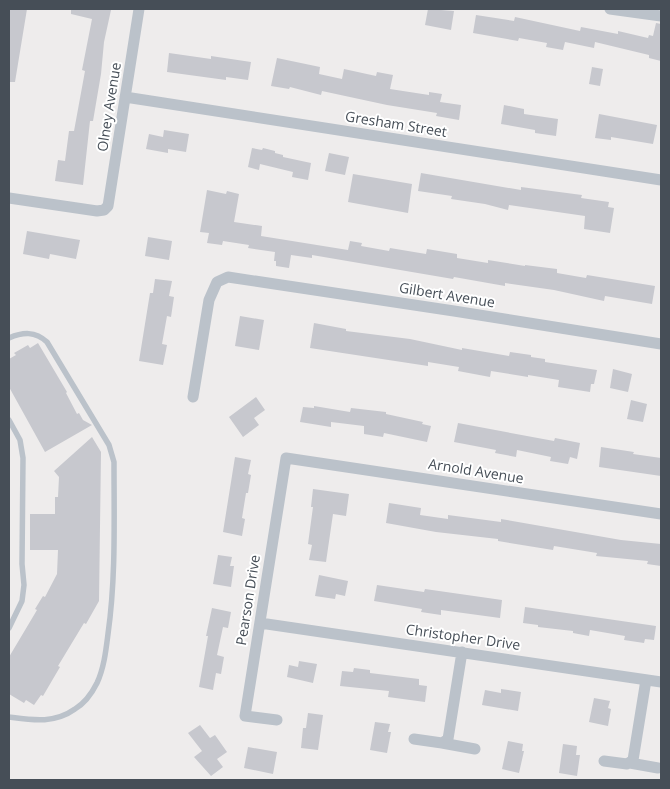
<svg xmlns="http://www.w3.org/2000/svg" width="670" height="789" viewBox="0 0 670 789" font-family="'Open Sans',sans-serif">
<rect width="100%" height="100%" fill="#eeecec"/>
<path fill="#c7c8ce" d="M9,9H27L15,82H9Z
M71,9L111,10L104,42L101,74L93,121H90L83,185L55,181L58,160L65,161L69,131H74L85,71L82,70L92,19L71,14Z
M428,9L454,11L451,30L425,25Z
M476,15L514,21L515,17L580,31L581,27L618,34V31L648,38L649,35L653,36L656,23L661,24V61L649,58V55L595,42L594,48L565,42L563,50L546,47L547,43L519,38L518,41L473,33Z
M169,53L211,59V56L251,62L248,80L226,77V80L167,72Z
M277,58L320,67L319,74L342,79L344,69L376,76L377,72L393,75L390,89L429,95V92L442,94L440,102L461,105L459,120L436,116L437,113L387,105L322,91L321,95L290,87L289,89L271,86Z
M592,67L603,69L600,86L589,84Z
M504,105L524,109V114L558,119L556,136L535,133V130L501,124Z
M599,114L657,125L653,144L611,137V140L595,138Z
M164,130L189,134L186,152L168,149V153L146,149L149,134L163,137Z
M252,148L262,150L263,148L275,151V153L283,155V157L311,163L308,180L292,177L293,172L260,164L259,170L248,167Z
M329,153L349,157L345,175L325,171Z
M421,173L521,190V187L582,195L581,198L609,202L608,207L614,208L610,233L584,229L585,216L509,205L508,210L485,204L451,199L452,196L418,191Z
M353,174L412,184L408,213L348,202Z
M207,190L226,194L227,191L239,194L234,222L262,226L261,236L348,250L350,241L362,243L361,246L389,251L390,248L426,254L427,249L457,254V258L488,263V260L525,266V265L557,269V273L586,278L587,275L655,286L652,304L605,296L604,301L554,290L505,283V286L454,277L453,279L312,255V258L291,255L289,268L276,266V261H274L275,252L248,248L249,245L223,241L222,245L207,243L209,233L200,232Z
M27,231L80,240L76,259L50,254L49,259L23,254Z
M148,237L172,241L169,260L145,256Z
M155,279L172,281L169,296L174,297L171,317L167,316L162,344L167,345L163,365L139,361L150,293H153Z
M240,316L264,320L259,350L235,346Z
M314,323L346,329V331L410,339L462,350V348L509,356L510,352L531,355V357L545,359V362L597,370L594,384H591L590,392L558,387L559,380L528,375V377L491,371L490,377L458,371L459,367L428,362V366L336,352L310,348Z
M38,343L67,392L66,393L77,414L79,413L83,420L92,425L45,452L9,387V359L16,355L14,353L28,345L30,348Z
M613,369L632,374L628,392L610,388Z
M256,397L265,410L254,418L259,425L243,437L229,417Z
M631,400L647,404L643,422L627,419Z
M314,406L350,412L351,408L386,412V414L423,422L422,424L431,426L427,442L384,433L383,437L364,434V426L331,422V427L300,422L303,407L314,408Z
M458,423L554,441L555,438L580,443L577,459L570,457L568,464L550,461L551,457L517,450L516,457L495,453L496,450L454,442Z
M92,437L101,452L99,601L86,624L84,623L58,666L60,667L43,696L41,695L34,705L26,700L24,703L9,694V657L37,610L35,609L43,596L45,597L57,574L58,550H30V514H55V497H58L59,477L54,471Z
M601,447L634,452L633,454L661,458V476L599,467Z
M235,457L251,460L248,474L251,475L248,493H246L242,518L245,519L242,536L223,532Z
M313,489L349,494L346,516L333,514L326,562L309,560L312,545L308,544L313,507H311Z
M389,503L421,508L420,515L448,519V515L501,522V519L621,540L661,544V566L647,564L648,561L596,556L597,553L554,546L553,550L498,541V539L436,532L386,523Z
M218,555L232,557L230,566H234L231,587L213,584Z
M319,575L348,581L345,596L336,594L335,599L315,596Z
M377,585L424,592L425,589L502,600L500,618L441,610V615L421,612L422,609L374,601Z
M525,607L656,626L654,640L645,639L644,643L624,640L625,636L590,630L589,636L573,633V631L538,627V625L523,623Z
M212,608L231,612L228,628L223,627L217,655L224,657L221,674L216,673L213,690L199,687L208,636H206Z
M299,661L317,664L313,683L287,677L289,665L298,667Z
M354,668L370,670V673L419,679V685L427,686L425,702L388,697L389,691L340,686L342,671L353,672Z
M501,689L521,692L518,711L482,705L485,690L501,693Z
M594,698L610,701L608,708L611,709L608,726L589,722Z
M308,713L323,715L318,750L301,748L303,728H306Z
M375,722L390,724L388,732H391L387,753L370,750Z
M200,725L210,738L215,735L227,752L217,759L223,767L211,776L194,757L202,751L188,733Z
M508,741L523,744L522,751H524L519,773L502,769Z
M563,744L577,746L576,755H580L577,776L559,773Z
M248,747L277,752L273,774L244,768Z"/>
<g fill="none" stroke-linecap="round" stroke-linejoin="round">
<path stroke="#bbc2ca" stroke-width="5.5" d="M9,338C23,332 35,331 47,342L109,445L114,462C114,520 116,577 108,634C106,650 104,668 97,683C92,693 85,703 75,709C54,724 32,720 9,717
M9,420L20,440L23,458L22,564L24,585L22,601L9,628"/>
<path stroke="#bbc2ca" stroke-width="11" d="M610,9L661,16
M125,97L661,180
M9,198L97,211L104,210L108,206L139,9
M193,397L209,300L217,282L228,277L454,311L661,344
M260,623L661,682
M277,720L245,716L286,458L661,514
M414,739L442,743L448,739L462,652
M442,743L475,749
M604,761L627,764L633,760L646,680
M630,763L658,768"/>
</g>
<g text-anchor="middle" stroke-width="4" stroke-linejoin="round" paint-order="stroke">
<g font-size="14" fill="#464e57" stroke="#fff">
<text transform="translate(109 107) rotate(-81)" y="5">Olney Avenue</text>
<text transform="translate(396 124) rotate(9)" y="5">Gresham Street</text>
<text transform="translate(447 295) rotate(9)" y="5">Gilbert Avenue</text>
<text transform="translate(476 471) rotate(9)" y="5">Arnold Avenue</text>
<text transform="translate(248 600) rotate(-81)" y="5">Pearson Drive</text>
<text transform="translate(463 637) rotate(8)" y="5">Christopher Drive</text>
</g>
</g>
<rect width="670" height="789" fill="none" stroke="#464e57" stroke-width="20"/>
</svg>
